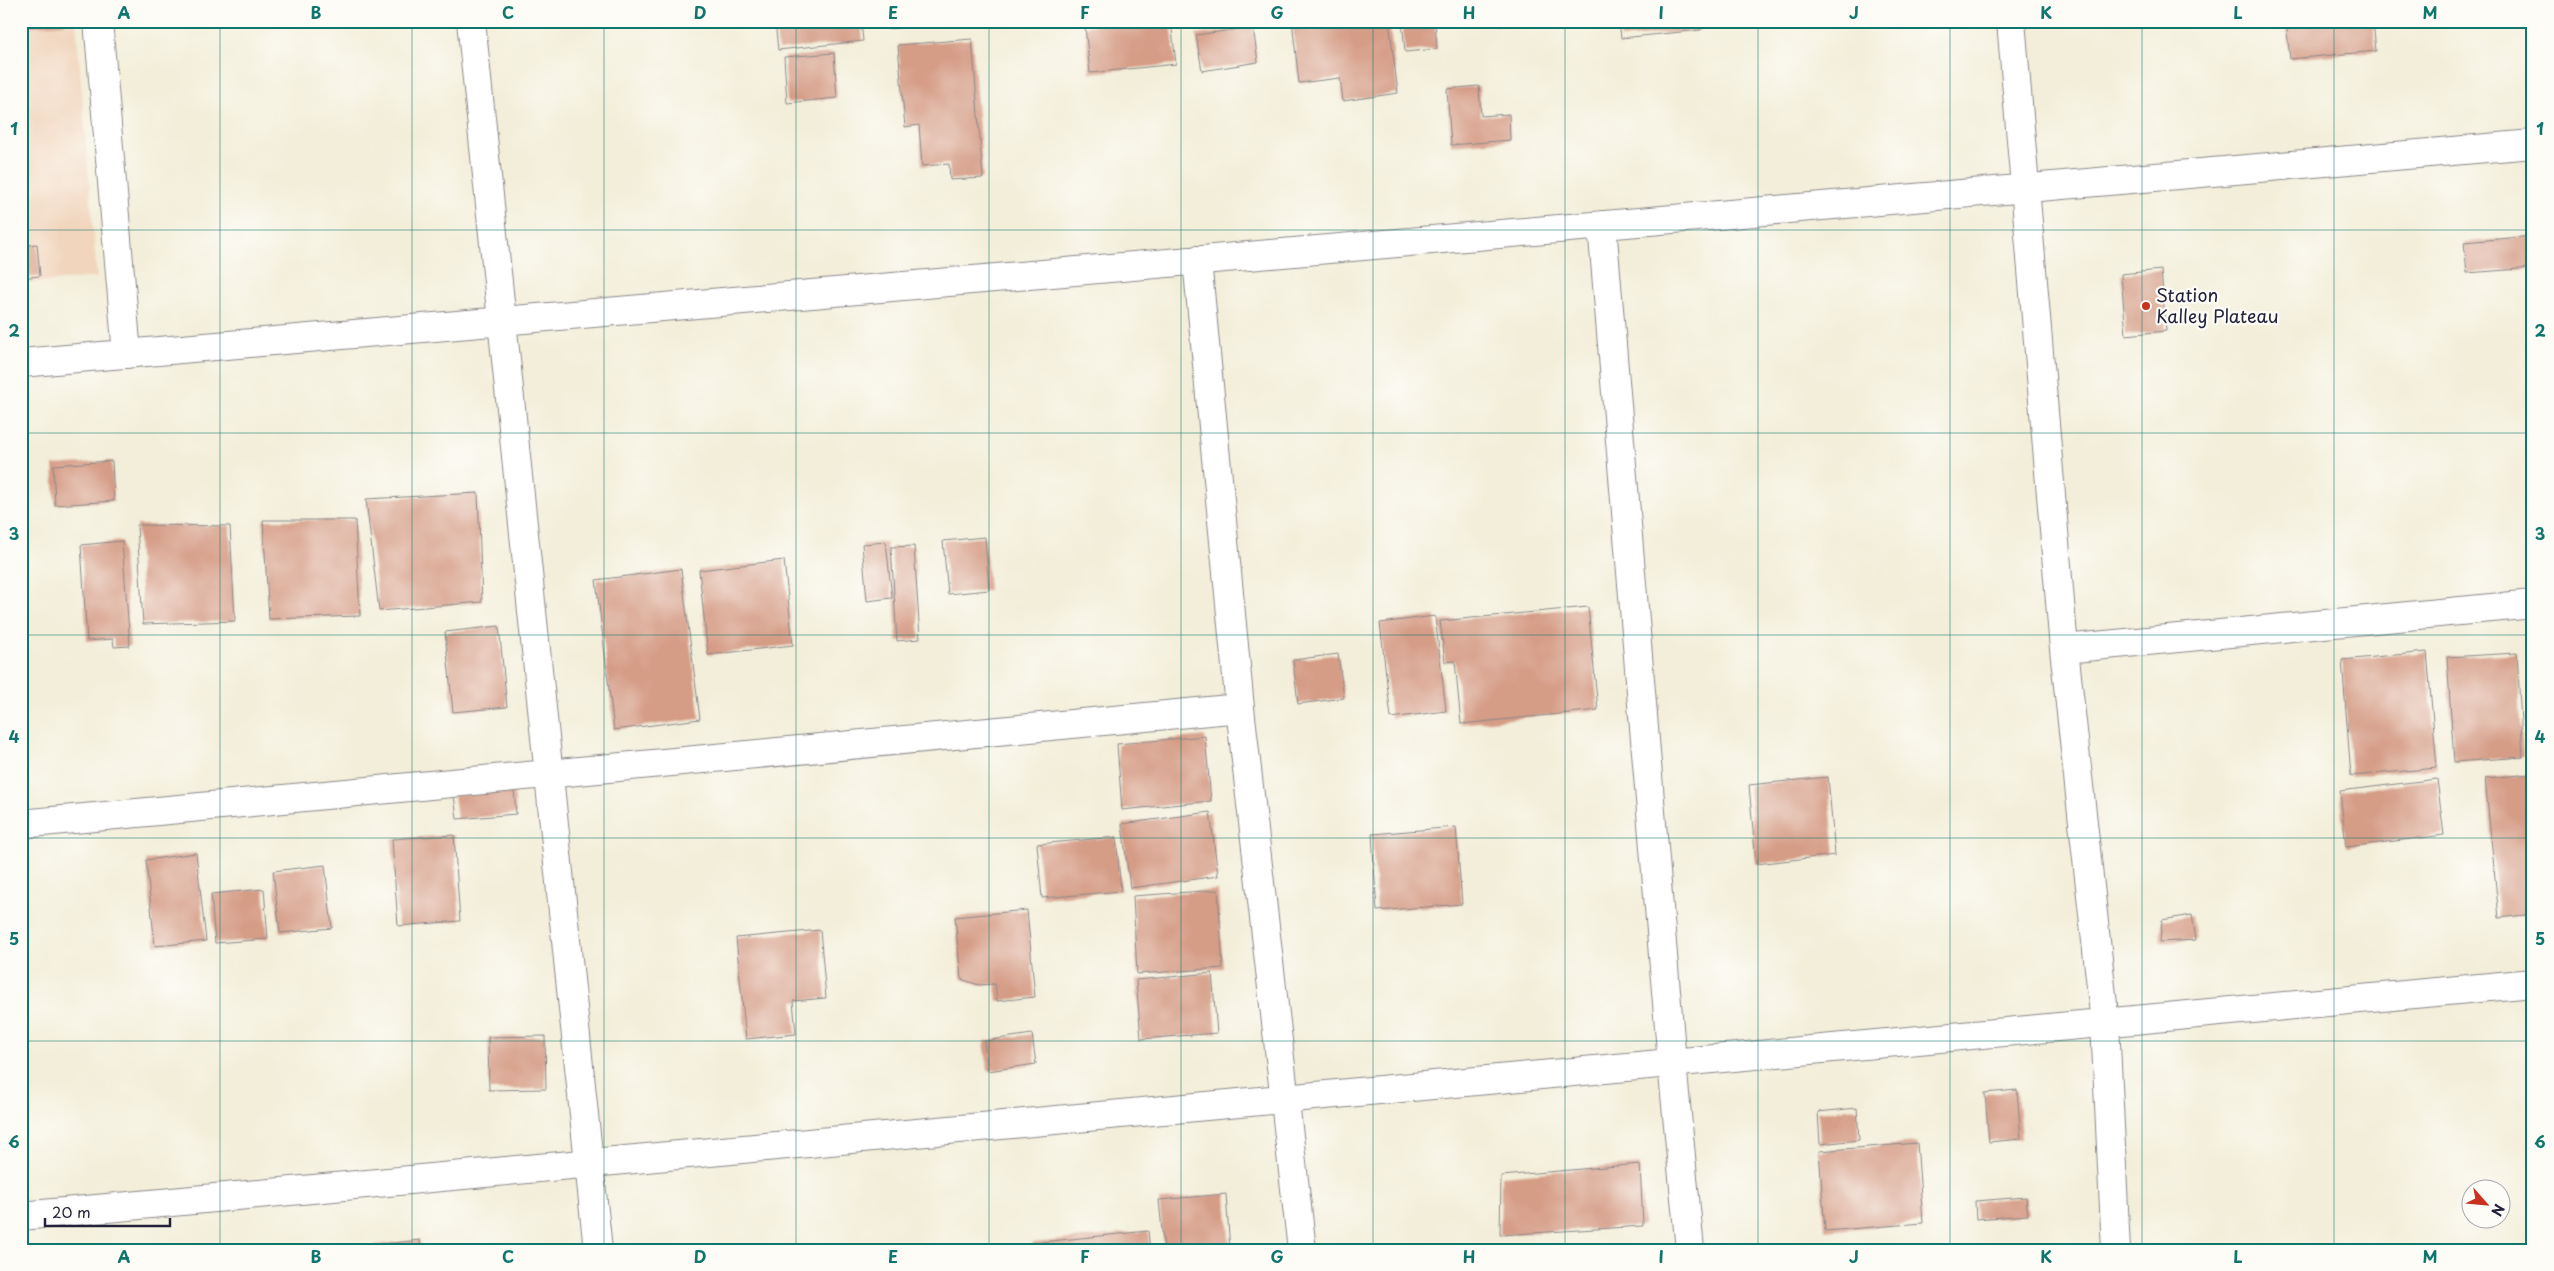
<svg xmlns="http://www.w3.org/2000/svg" width="2554" height="1271" viewBox="0 0 2554 1271" font-family="'Playpen Sans',sans-serif">
<rect width="100%" height="100%" fill="#fdfcf7"/>
<filter id="ink" filterUnits="userSpaceOnUse"><feTurbulence type="fractalNoise" baseFrequency=".02" numOctaves="2"/><feDisplacementMap in="SourceGraphic" scale="10" xChannelSelector="R" yChannelSelector="G"/><feConvolveMatrix kernelMatrix="1 2 1 2 8 2 1 2 1" color-interpolation-filters="sRGB"/></filter>
<filter id="wash" filterUnits="userSpaceOnUse"><feTurbulence type="fractalNoise" baseFrequency=".0096" numOctaves="4" result="noise"/><feDisplacementMap in="SourceGraphic" scale="20" xChannelSelector="R" yChannelSelector="G"/><feGaussianBlur stdDeviation="1.12" result="paint"/><feColorMatrix in="noise" values="0 0 0 0 0 0 0 0 0 0 0 0 0 0 0 0 0 1.4 0 .05"/><feComposite in="paint" operator="in"/></filter>
<g filter="url(#wash)">
<rect width="100%" height="100%" fill="#f3eed9"/>
<path fill="#f1d5bd" d="M21,21H76L97,277L21,284Z"/>
<g id="blocks">
<path fill="#d59c86" d="M21,21H65V24L21,27Z
M775,21H861L863,41L778,50Z
M885,21H954L955,23L886,29Z
M1131,21H1171L1176,64L1090,73L1085,26Z
M1292,21H1389L1398,93L1343,101L1340,78L1299,83Z
M1402,21H1435L1437,49L1405,52Z
M1499,21H1536V23L1499,26Z
M1619,21H1700L1701,30L1621,38Z
M2286,21H2373L2376,51L2290,59Z
M1253,27L1258,62L1202,71L1196,35Z
M972,39L983,178L950,180L949,164L922,166L919,125L905,127L898,45Z
M834,53L837,98L787,103L784,57Z
M1479,86L1481,116L1509,114L1510,140L1451,145L1447,89Z
M2533,236V268L2467,273L2464,242Z
M37,244L40,276L21,278V246Z
M2161,270L2166,331L2126,335L2121,274Z
M112,461L114,501L55,505L53,465Z
M478,493L482,602L379,611L366,499Z
M263,520H355L360,616L269,619Z
M137,525L230,526L235,621L143,624Z
M985,537L989,590L948,594L943,541Z
M122,541L130,646L114,647L113,639L87,641L81,545Z
M886,542L892,598L867,601L862,544Z
M914,546L920,639L897,641L891,547Z
M784,560L793,645L708,655L699,570Z
M681,569L700,719L614,730L596,580Z
M1588,607L1598,710L1461,724L1455,661L1445,662L1440,621Z
M1435,616L1446,711L1391,718L1380,623Z
M499,626L507,707L453,712L445,632Z
M2427,652L2437,768L2351,776L2342,660Z
M2517,653L2523,757L2454,762L2447,657Z
M1338,654L1344,698L1298,704L1293,660Z
M1205,736L1211,801L1122,810L1117,744Z
M2533,774V914L2499,918L2485,778Z
M1828,777L1835,855L1756,864L1749,785Z
M2437,779L2444,835L2346,847L2340,791Z
M514,789L516,814L457,819L454,795Z
M1210,812L1218,876L1130,888L1122,824Z
M1456,827L1462,904L1377,911L1372,834Z
M454,835L460,921L398,926L392,839Z
M1116,837L1121,891L1042,898L1037,844Z
M196,853L206,941L155,946L146,860Z
M325,865L332,928L280,933L273,871Z
M264,889L268,939L215,943L211,894Z
M1218,890L1223,968L1137,974L1133,896Z
M1027,910L1035,997L997,1001L995,984L979,985L961,979L955,917Z
M2192,915L2196,940L2160,942L2162,920Z
M820,930L826,998L793,1001L796,1034L746,1039L736,938Z
M1212,973L1217,1033L1141,1039L1136,980Z
M1032,1034L1036,1064L988,1071L984,1041Z
M545,1036L546,1089L489,1090L488,1037Z
M2017,1090L2021,1139L1989,1142L1985,1093Z
M1857,1108L1859,1140L1820,1144L1818,1112Z
M1917,1143L1923,1223L1825,1231L1819,1151Z
M1640,1164L1643,1226L1500,1235L1501,1176Z
M1226,1194L1230,1250H1164L1159,1200Z
M2026,1197L2028,1215L1976,1219L1975,1201Z
M1148,1231L1150,1250H1032V1243Z
M420,1240L421,1250H375L374,1245Z"/>
</g>
</g>
<g filter="url(#ink)">
<use href="#blocks" fill-opacity="0" stroke="#8a888a" stroke-width="1"/>
<g fill="none" stroke-linecap="round" stroke-linejoin="round">
<defs>
<path id="street" d="M98,21L127,354
M471,21L598,1250
M2011,21L2064,649L2105,1023L2116,1250
M1602,225L1672,1063L1690,1250
M1197,260L1240,708L1302,1250
M21,363L2533,144
M2064,649L2533,604
M21,824L1240,708
M21,1216L2533,983"/>
</defs>
<use href="#street" stroke="#8a888a" stroke-width="30"/>
<use href="#street" stroke="#fff" stroke-width="28"/>
</g>
</g>
<path fill="none" stroke="#0f766e" stroke-width="1" stroke-opacity="0.55" d="M220,21V1250M412,21V1250M604,21V1250M796,21V1250M989,21V1250M1181,21V1250M1373,21V1250M1565,21V1250M1758,21V1250M1950,21V1250M2142,21V1250M2334,21V1250M21,230H2533M21,433H2533M21,635H2533M21,838H2533M21,1041H2533"/>
<circle fill="#c8321e" stroke="#fdfcf7" stroke-width="2" cx="2146" cy="306" r="5"/>
<g text-anchor="middle" stroke-width="4.5" stroke-linejoin="round" paint-order="stroke">
<g font-size="18" fill="#22223b" stroke="#fdfcf7" text-anchor="start">
<text x="2156" y="302">Station<tspan x="2156" dy="21">Kalley Plateau</tspan></text>
</g>
</g>
<rect width="2554" height="1271" fill="none" stroke="#fdfcf7" stroke-width="55"/>
<g transform="translate(2486 1204) rotate(117)"><circle r="24" fill="#fdfcf7" stroke="#a5a5ac"/>
<path d="M0-4L9 19L0 12L-9 19Z" fill="#c8321e"/>
<text y="-8" font-size="14" font-weight="bold" text-anchor="middle" fill="#22223b">N</text>
</g>
<path d="M45 1218v8h125v-8" fill="none" stroke="#22223b" stroke-width="2.5"/>
<text x="52" y="1218" font-size="15" fill="#22223b" stroke="#fdfcf7" stroke-width="4" paint-order="stroke">20 m</text>
<rect x="28" y="28" width="2498" height="1216" fill="none" stroke="#0f766e" stroke-width="2"/>
<g font-size="16" text-anchor="middle" font-weight="bold" fill="#0f766e">
<text x="124" y="19">A</text>
<text x="316" y="19">B</text>
<text x="508" y="19">C</text>
<text x="700" y="19">D</text>
<text x="893" y="19">E</text>
<text x="1085" y="19">F</text>
<text x="1277" y="19">G</text>
<text x="1469" y="19">H</text>
<text x="1661" y="19">I</text>
<text x="1854" y="19">J</text>
<text x="2046" y="19">K</text>
<text x="2238" y="19">L</text>
<text x="2430" y="19">M</text>
<text x="14" y="135">1</text>
<text x="2540" y="135">1</text>
<text x="14" y="337">2</text>
<text x="2540" y="337">2</text>
<text x="14" y="540">3</text>
<text x="2540" y="540">3</text>
<text x="14" y="743">4</text>
<text x="2540" y="743">4</text>
<text x="14" y="945">5</text>
<text x="2540" y="945">5</text>
<text x="14" y="1148">6</text>
<text x="2540" y="1148">6</text>
<text x="124" y="1263">A</text>
<text x="316" y="1263">B</text>
<text x="508" y="1263">C</text>
<text x="700" y="1263">D</text>
<text x="893" y="1263">E</text>
<text x="1085" y="1263">F</text>
<text x="1277" y="1263">G</text>
<text x="1469" y="1263">H</text>
<text x="1661" y="1263">I</text>
<text x="1854" y="1263">J</text>
<text x="2046" y="1263">K</text>
<text x="2238" y="1263">L</text>
<text x="2430" y="1263">M</text>
</g>
</svg>
